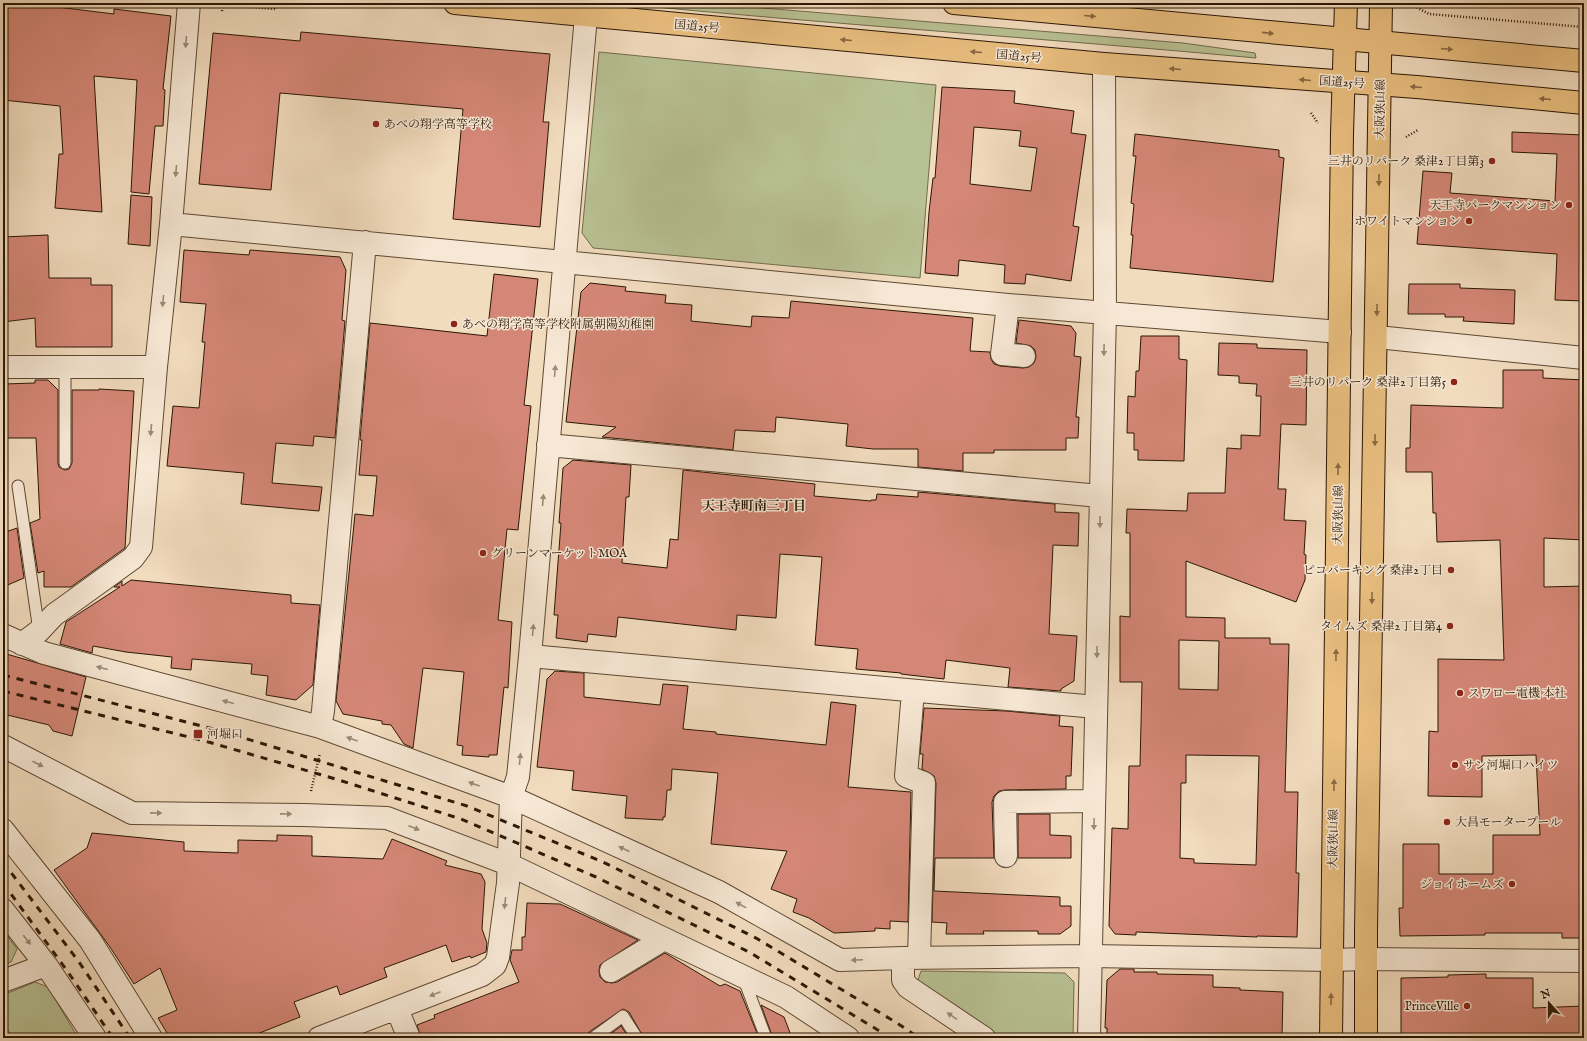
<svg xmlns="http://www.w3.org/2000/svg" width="1587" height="1041" viewBox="0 0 1587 1041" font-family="'IM FELL English','Noto Serif JP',serif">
<rect width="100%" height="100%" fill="#f2dcbe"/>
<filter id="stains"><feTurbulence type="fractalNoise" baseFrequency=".005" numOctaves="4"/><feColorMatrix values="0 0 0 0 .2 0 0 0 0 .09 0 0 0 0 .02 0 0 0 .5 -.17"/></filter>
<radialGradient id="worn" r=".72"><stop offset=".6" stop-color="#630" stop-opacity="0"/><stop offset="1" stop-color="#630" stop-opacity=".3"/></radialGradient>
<path fill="#b8c193" stroke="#726c4c" d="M613,3H703L1183,43L1255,53L1256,58C1042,38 827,24 613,3Z
M599,52L936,85L920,278L593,248L582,233Z
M3,930L17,949L11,962L3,965Z
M921,971L1065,973L1074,982L1073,1038H997L916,986Z
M35,982L48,987L78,1038H13L3,1023V995Z"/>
<path fill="#d58777" stroke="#2b1705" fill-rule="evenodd" d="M3,3L49,6L114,14V9L171,16L163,89L165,90L163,126H155L149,194L131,192L137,80L94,76L102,212L55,208L59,154H63L60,106L3,100Z
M301,32L550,54L543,122H549L540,227L453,219L463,109L280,93L271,190L199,184L213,33L300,41Z
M942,87L1015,91L1014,103L1074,111L1071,133L1086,135L1073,226L1079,227L1071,281L1026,274L1025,284L1004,283L1005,265L959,260L958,276L925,273L929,212L933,178H935ZM974,127L1021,131L1019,146L1037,148L1031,191L970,184Z
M1512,132L1584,135V301L1555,300L1557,254L1417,244L1423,171L1452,173L1450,193L1555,201L1557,154L1512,152Z
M1135,134L1279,150V157L1284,158L1273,282L1130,268L1133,235H1131L1134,204L1131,203L1136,156H1133Z
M131,195L152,197L150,246L128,244Z
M48,235L49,278H91V285H112V347H36L35,318L3,322V237Z
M184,250L249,255L250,250L340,257L346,270L342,320L345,321L335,438L314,436L313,446L276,443L272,483L322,487L319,511L241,504L244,473L167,466L173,406L199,408L205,342H202L206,304L180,302Z
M494,274L538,279L524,405L531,406L518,530L507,529L498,620L512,622L508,688L504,687L497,755H489V757L462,755L463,746L457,745L464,672L423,668L413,748L404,744L391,725L382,724V721L343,714L336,701L355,514L373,516L377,476L359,475L362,440H360L370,323L487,336Z
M590,283L626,287L625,291L666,295L665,303L692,305L691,321L751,327L752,316L789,318L791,301L973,318L970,351L990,352L991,359L994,364L1000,366L1023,368L1029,367L1034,363L1036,357L1035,350L1031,346L1016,343L1019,320L1071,326L1076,333L1074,356L1081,357L1076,417H1079L1078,438H1066V450H994V453H963V471L918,467V449H873L846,446L848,424L776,417L775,432L735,430L733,450L602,437L616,427L566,422L581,292Z
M1409,284H1460V288L1515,290L1514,324L1463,321L1464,317H1445V314H1408Z
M1141,336H1179V359L1187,360L1184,461L1138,460V450H1134V433H1127L1128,396L1135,397L1136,371H1139Z
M1219,343L1257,344V348L1307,350L1306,425L1281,424L1278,489H1286L1284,520L1306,521L1304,554L1306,555L1305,580L1296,602L1186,561V617L1225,618V638H1270V644H1289L1285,792H1298L1296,873H1299L1297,937L1257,936V937L1136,932V935L1115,934L1109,926L1112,828L1128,829L1129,766H1140L1142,682H1120V616L1130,617V533H1126L1127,509L1187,511L1188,493H1225L1227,448L1241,449V435L1260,436L1261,396H1256L1257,384L1239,383V376L1218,375ZM1179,640L1219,641L1218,690L1179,689ZM1186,755L1259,756L1256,865L1194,863V859L1180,858L1181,783H1186Z
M1503,370H1543V378L1584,380V540L1544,538V587L1584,586V938H1562V933H1485V935L1400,936L1399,908H1403V844H1439V874H1493V835H1540L1536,755L1482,756V797L1428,796L1429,731L1438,732V659L1504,660L1500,540L1437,542L1436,513H1433L1432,472H1406V448H1410L1411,405L1503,408Z
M35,380H48L58,390V463L59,467L65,470L69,469L72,463V390H99V389L134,391L125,548L71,587H44V571L38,573L30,523L40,519L36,438H4V384L35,383Z
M573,460L631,465L629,497H626L622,563L667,568L670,539L678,540L683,470L815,484L814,496L871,501V500H876L877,494L918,497V492L1055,504V512L1079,513L1078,546L1053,545L1049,634L1077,636L1074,681L1061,689V691L1008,687L1010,668L946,660L944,679L901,674V673L856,669L858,649L815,645L822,557L780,554L776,618L737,615L736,630L618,617L616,637L588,634L587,642L556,638L558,615H554L561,523H559L563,468Z
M17,528L24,578L3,587V533Z
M131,580L291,595V603L320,605L313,685L296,700L266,695L268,676L251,674L252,664L192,659L191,670L171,668L172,657L126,652L93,646L92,653L60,644L66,622L120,587H114L122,581V586Z
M3,653L86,677L72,736L53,731L49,725L3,714Z
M555,671L584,673V697L660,705L663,684L688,686L683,729L716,732V734L826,745L831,702L856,705L848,787L911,792L908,922L890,921V929L875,928V931L834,933L809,918L793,912L797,899L771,889L787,851L711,844L718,773L672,769L671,790H667L665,817H663V820L625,818L627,796L572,790L574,771L537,767L547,679Z
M924,708L1006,711L1060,716L1059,726L1073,727L1071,776H1066V789L1005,790L999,791L994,796L992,802L994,858H935L934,891L1060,897V906H1071V926L1060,934H1038V931H983L984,934H946L947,923L932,922L936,783L934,776L922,769L923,754H920Z
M1018,814H1050V835L1071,836V858H1018Z
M92,833L184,842V851L238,853V840L277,841V835L312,836V856L383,859L392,839L447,861L445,865L481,874L485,882L482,929L487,943L486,952L471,958L470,956L452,962L446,945L384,968L387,977L340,995L337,986L294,1002L300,1017L247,1038H170L158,1018L177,1010L160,968L134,984L110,947L54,870L87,848Z
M527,903L560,904L638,940L600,965L599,971L600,977L605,982L612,983L617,982L665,953L720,986L725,984L740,991L759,1038H644L629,1012L623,1009L589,1032L586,1038H421L417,1025L435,1018L434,1015L519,982L510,960L512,950H522V937H525Z
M1120,969H1134V972H1157V974L1213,975V987L1240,988V990L1283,992L1282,1038H1107V1028H1105L1107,980Z
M1486,974V978H1533V1008L1584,1006V1034L1531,1036V1038H1401V978L1448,977V975Z
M761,1005L784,1017L792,1038H773Z
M621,1026L629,1038H605Z"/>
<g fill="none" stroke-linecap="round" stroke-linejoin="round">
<defs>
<path id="service" d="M65,367V463
M18,486L39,631
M743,977L766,1038
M593,1038L623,1016L637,1038"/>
<path id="minor" d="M171,224L1008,305L1340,332
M1008,305L1002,354L1024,356
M1377,337L1584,358
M3,367H156
M548,445L1100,496
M3,635L44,653L320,727L511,797L719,892L840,960L903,958V980L908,987L984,1038
M22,644L39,631L54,615L133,558L141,547L156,367L171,224L189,3
M530,656L1096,707
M913,691L906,776L924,783L919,957
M320,727L323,711L365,242
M3,746L132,813L304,815L387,818L508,864L786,997L848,1038
M3,830L90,940L151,1038
M1006,856L1005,802L1094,801
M3,910L46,965L95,1038
M903,958L1090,956L1332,960L1366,959L1584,961
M611,971L664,939
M3,981L46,965
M397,1009L409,1038
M319,1038L482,975L495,965L498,957L508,883L511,797L518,777L530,656L586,16
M1089,1038L1105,311L1104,64"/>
<path id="primary" d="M1331,1038L1342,134L1346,3
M1366,1038V930L1381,3"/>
<path id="trunk" d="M455,3L1104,64L1417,87L1584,103
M954,3L1584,61"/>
</defs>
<use href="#service" stroke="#5d4833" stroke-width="13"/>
<use href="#minor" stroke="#5d4833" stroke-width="24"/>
<use href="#primary" stroke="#2b1705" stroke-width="24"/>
<use href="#trunk" stroke="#2b1705" stroke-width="24"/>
<path stroke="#2b1705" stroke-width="2.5" stroke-dasharray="1 2" stroke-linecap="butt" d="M1413,3L1416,7L1429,14L1584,27
M222,11L223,5L276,9V3
M1311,113L1318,123
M1406,137L1418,130
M311,791L320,753"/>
<use href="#service" stroke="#f7e8d5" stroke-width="11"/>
<use href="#minor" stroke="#f7e8d5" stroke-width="22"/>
<use href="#primary" stroke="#e9be7f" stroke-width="22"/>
<use href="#trunk" stroke="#e9be7f" stroke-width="22"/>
<path stroke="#2b1705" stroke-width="3" stroke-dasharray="7 7" stroke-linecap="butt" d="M3,675L221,731L467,806L603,862L756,938L897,1023L919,1038
M3,691L205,741L339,780L461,819L596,877L749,952L891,1038
M3,862L79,962L130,1038
M3,883L68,972L113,1038"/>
</g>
<defs><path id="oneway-solid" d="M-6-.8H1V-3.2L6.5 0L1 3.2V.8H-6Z"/></defs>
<g fill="#8a6a42">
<use href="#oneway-solid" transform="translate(1090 16) rotate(5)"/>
<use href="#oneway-solid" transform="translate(1268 33) rotate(6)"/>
<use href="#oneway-solid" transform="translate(846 40) rotate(-175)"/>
<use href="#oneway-solid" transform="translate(1447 49) rotate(4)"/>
<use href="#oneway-solid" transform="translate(976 52) rotate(-175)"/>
<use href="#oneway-solid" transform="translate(1175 69) rotate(-175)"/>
<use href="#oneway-solid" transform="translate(1305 80) rotate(-175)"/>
<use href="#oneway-solid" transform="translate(1416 87) rotate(-175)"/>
<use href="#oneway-solid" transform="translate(1545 99) rotate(-175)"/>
<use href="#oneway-solid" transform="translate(1379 180) rotate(91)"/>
<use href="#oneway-solid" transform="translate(1377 310) rotate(91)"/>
<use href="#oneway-solid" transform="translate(1375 440) rotate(91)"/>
<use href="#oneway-solid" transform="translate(1338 469) rotate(-89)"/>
<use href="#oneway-solid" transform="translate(1372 598) rotate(91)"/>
<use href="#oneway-solid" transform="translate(1336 655) rotate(-89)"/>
<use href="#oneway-solid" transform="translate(1334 785) rotate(-89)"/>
<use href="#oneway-solid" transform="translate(1331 999) rotate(-90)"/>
</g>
<g fill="#9b8a77">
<use href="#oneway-solid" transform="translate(186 42) rotate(95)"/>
<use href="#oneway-solid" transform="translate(176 171) rotate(95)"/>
<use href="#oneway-solid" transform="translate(163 301) rotate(96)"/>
<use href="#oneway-solid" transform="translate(1104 350) rotate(91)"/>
<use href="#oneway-solid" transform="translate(555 371) rotate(-85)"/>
<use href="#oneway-solid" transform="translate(151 430) rotate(95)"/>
<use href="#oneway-solid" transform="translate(543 500) rotate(-85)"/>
<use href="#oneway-solid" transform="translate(1100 522) rotate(91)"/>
<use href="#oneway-solid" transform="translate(533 630) rotate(-85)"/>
<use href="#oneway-solid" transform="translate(1097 652) rotate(91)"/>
<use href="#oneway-solid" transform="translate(102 668) rotate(-165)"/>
<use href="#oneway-solid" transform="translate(228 702) rotate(-165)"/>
<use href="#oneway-solid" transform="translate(352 739) rotate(-160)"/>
<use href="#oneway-solid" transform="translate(520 759) rotate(-84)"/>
<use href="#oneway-solid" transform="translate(38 764) rotate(27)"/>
<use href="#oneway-solid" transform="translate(474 784) rotate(-160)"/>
<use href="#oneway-solid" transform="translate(156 813) rotate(1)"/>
<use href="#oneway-solid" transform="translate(286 814) rotate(1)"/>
<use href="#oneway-solid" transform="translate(1094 824) rotate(91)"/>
<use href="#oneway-solid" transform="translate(414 828) rotate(21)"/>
<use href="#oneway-solid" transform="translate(624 849) rotate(-155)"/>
<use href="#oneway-solid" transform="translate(505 903) rotate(96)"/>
<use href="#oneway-solid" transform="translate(741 905) rotate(-151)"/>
<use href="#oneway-solid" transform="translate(27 940) rotate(52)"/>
<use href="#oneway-solid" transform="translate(857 960) rotate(178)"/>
<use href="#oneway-solid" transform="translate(435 994) rotate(158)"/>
<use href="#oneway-solid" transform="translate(952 1016) rotate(-146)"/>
</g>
<g fill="#8f2418" stroke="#f7e8d5" stroke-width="1.5">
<circle cx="376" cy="124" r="4"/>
<circle cx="1492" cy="161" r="4"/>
<circle cx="1569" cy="205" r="4"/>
<circle cx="1469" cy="221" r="4"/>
<circle cx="454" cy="324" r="4"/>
<circle cx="1454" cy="382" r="4"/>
<circle cx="483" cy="553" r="4"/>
<circle cx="1451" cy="570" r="4"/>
<circle cx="1450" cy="626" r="4"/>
<circle cx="1460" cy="693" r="4"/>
<rect x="193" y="729" width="10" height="10" rx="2"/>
<circle cx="1455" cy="765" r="4"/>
<circle cx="1447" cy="822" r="4"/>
<circle cx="1512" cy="884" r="4"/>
<circle cx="1467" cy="1006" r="4"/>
</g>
<g text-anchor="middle" stroke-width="3" stroke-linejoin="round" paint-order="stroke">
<g font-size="12" fill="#2b1705" stroke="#f7e8d5">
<text transform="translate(697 26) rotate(5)" y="4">国道25号</text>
<text transform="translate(1019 56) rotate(5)" y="4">国道25号</text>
<text transform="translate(1342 82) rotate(4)" y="4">国道25号</text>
<text transform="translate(1380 109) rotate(-89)" y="4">大阪狭山線</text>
<text transform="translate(1338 515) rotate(-89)" y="4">大阪狭山線</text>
<text transform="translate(1333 839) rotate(-89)" y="4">大阪狭山線</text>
</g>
<g font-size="12" fill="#2b1705" stroke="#f7e8d5" text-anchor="end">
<text x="384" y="128" text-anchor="start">あべの翔学高等学校</text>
<text x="1484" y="165">三井のリパーク 桑津2丁目第3</text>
<text x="1561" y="209">天王寺パークマンション</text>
<text x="1461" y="225">ホワイトマンション</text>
<text x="462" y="328" text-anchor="start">あべの翔学高等学校附属朝陽幼稚園</text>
<text x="1446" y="386">三井のリパーク 桑津2丁目第5</text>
<text x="491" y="557" text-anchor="start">グリーンマーケットMOA</text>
<text x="1443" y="574">ピコパーキング 桑津2丁目</text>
<text x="1442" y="630">タイムズ 桑津2丁目第4</text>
<text x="1468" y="697" text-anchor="start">スワロー電機 本社</text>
<text x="207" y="738" text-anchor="start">河堀口</text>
<text x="1463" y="769" text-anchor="start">サン河堀口ハイツ</text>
<text x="1455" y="826" text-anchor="start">大昌モータープール</text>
<text x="1504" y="888">ジョイホームズ</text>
<text x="1459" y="1010">PrinceVille</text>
</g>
<g font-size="13" font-weight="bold" fill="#2b1705" stroke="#f7e8d5">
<text x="754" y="510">天王寺町南三丁目</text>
</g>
</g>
<rect width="1587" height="1041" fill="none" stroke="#f2dcbe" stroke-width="16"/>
<rect x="4" y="4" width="1579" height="1033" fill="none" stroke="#2b1705" stroke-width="2"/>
<rect x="8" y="8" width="1571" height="1025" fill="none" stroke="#2b1705"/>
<g transform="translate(1549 1003) rotate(339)" stroke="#f7e8d5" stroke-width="3" paint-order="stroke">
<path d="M0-3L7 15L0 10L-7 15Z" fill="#2b1705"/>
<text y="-6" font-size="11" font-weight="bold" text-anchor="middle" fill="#2b1705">N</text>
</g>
<rect width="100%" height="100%" filter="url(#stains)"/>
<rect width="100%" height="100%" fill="url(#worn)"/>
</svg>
